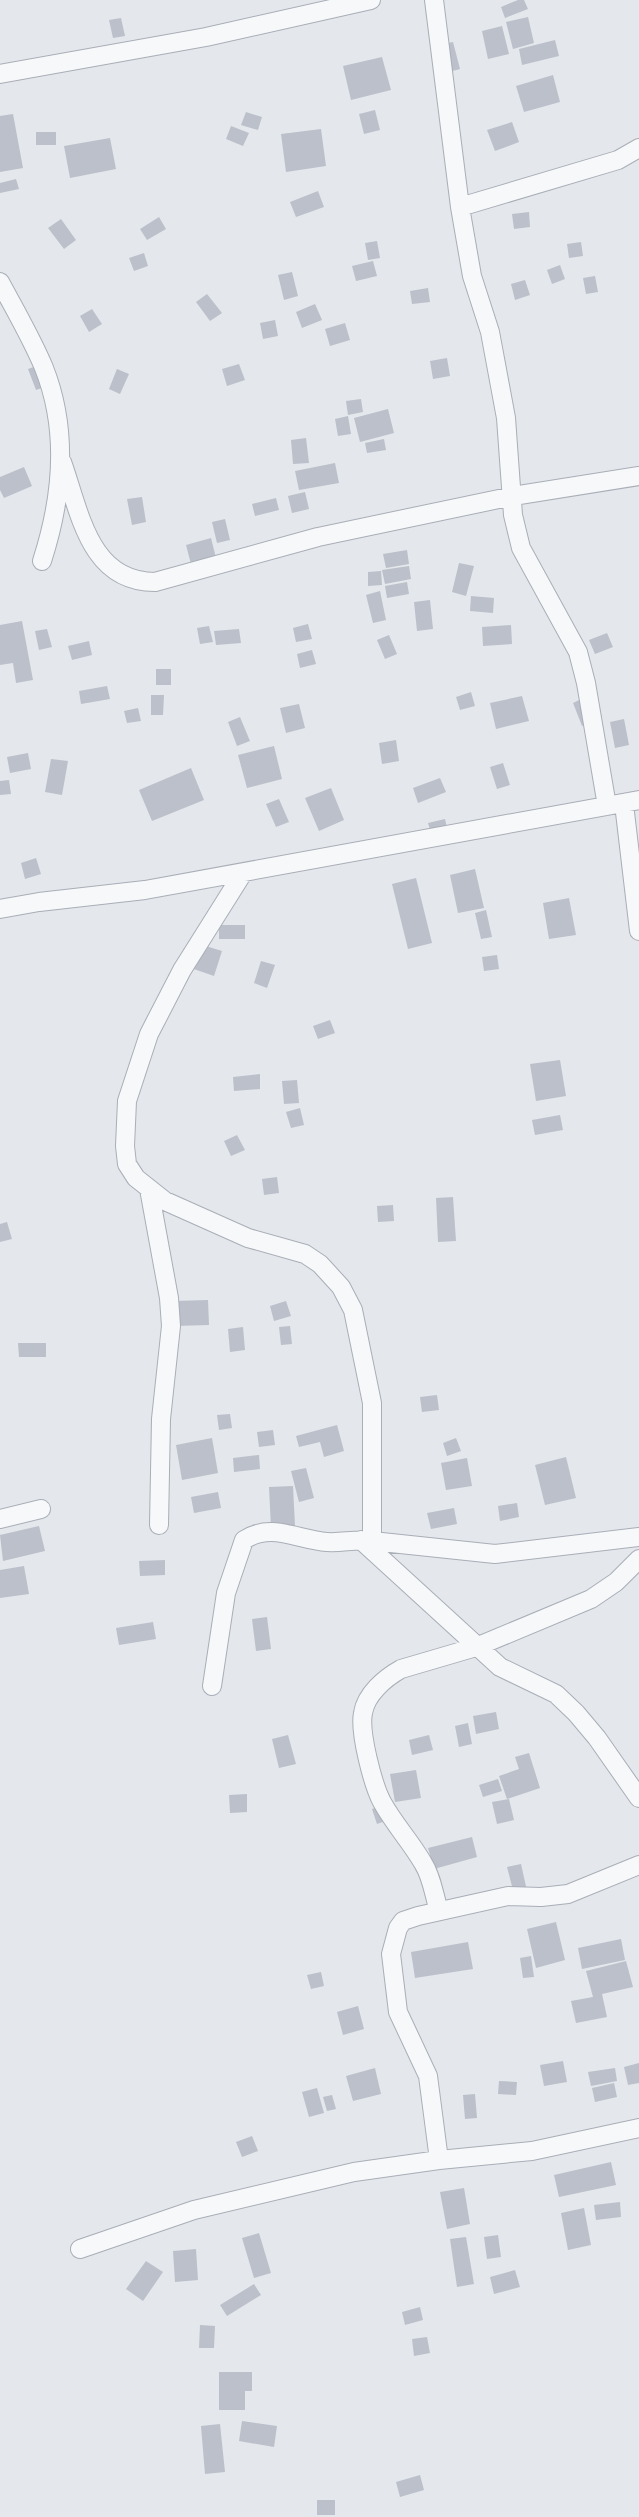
<svg xmlns="http://www.w3.org/2000/svg" width="639" height="2517" viewBox="0 0 639 2517" font-family="Jost,sans-serif">
<rect width="100%" height="100%" fill="#e4e7ec"/>
<path fill="#bbc0ca" d="M518,0H524L528,9L505,18L501,7Z
M528,17L534,43L513,49L506,22Z
M121,18L125,36L113,38L109,20Z
M502,26L509,54L488,59L482,31Z
M555,40L559,56L522,65L519,49Z
M453,42L460,69L445,73L438,45Z
M382,57L391,90L351,100L343,66Z
M553,75L560,102L524,112L516,86Z
M375,110L380,130L364,134L359,114Z
M246,112L262,117L258,130L241,125Z
M13,114L23,168L0,172V116Z
M512,122L519,142L495,151L487,130Z
M231,126L249,133L243,146L226,139Z
M321,129L326,166L286,172L281,134Z
M36,132H56V145H36Z
M110,138L116,169L70,178L64,146Z
M16,179L19,189L0,193V183Z
M318,191L324,207L296,217L290,202Z
M529,212L530,227L514,229L512,214Z
M159,217L166,229L147,240L140,229Z
M61,219L76,240L64,249L48,228Z
M377,241L380,258L368,260L365,243Z
M581,242L583,256L569,258L567,244Z
M144,253L148,266L134,271L129,258Z
M373,261L377,276L356,281L352,266Z
M560,265L565,279L552,284L547,270Z
M292,272L298,296L284,300L278,275Z
M595,276L598,292L586,294L583,278Z
M525,280L530,295L515,300L511,284Z
M428,288L430,302L412,304L410,291Z
M207,294L222,313L210,321L196,302Z
M315,304L322,320L302,328L296,312Z
M92,309L102,324L89,332L80,316Z
M275,320L278,336L263,339L260,323Z
M345,323L350,340L330,346L325,329Z
M447,358L450,376L433,379L430,361Z
M42,364L50,385L36,390L28,369Z
M239,364L245,380L227,386L222,369Z
M117,369L129,374L120,394L109,389Z
M361,399L363,412L348,415L346,401Z
M388,409L394,433L360,442L354,418Z
M348,416L351,434L338,436L335,419Z
M306,438L309,463L293,464L291,440Z
M384,439L386,450L367,453L365,443Z
M335,463L339,483L299,490L295,471Z
M24,467L32,486L4,498L0,490V477Z
M305,492L309,509L292,513L288,496Z
M142,497L146,522L132,525L127,499Z
M276,498L279,510L255,516L252,504Z
M225,519L230,540L217,543L212,522Z
M211,538L216,558L191,564L186,545Z
M407,550L409,564L386,568L383,554Z
M459,563L474,566L466,596L452,592Z
M409,566L411,579L385,584L382,570Z
M381,571L382,585L368,586V572Z
M407,582L409,594L387,598L385,586Z
M380,591L386,620L373,623L366,595Z
M471,596L494,598L493,613L470,611Z
M430,600L433,629L417,631L414,602Z
M22,621L33,680L16,683L13,663L0,665V625Z
M308,624L312,639L296,642L293,628Z
M511,625L512,644L483,646L482,627Z
M209,626L213,642L200,644L197,628Z
M47,629L52,647L39,650L35,631Z
M239,629L241,643L216,645L214,631Z
M607,633L613,647L595,654L589,640Z
M389,635L397,654L385,659L377,640Z
M89,641L92,655L72,660L68,646Z
M312,650L316,664L300,668L297,654Z
M156,669H171V685H156Z
M107,686L110,699L81,704L79,691Z
M471,692L475,706L460,710L456,697Z
M592,694L602,717L582,726L573,703Z
M151,695H164L163,715H151Z
M522,696L529,721L496,729L490,703Z
M299,704L305,728L286,733L280,708Z
M138,708L141,721L127,723L124,711Z
M240,717L250,741L237,746L228,722Z
M624,719L629,745L615,748L610,722Z
M396,740L399,761L382,764L379,743Z
M274,746L282,779L247,788L238,755Z
M28,753L31,769L10,773L7,757Z
M51,759L68,761L62,795L45,792Z
M503,763L510,785L497,789L490,767Z
M191,768L204,800L152,821L139,790Z
M440,778L446,792L418,803L413,788Z
M9,780L11,794L0,795V781Z
M331,788L344,820L319,831L305,798Z
M279,799L289,822L276,827L266,804Z
M445,819L448,832L432,836L428,823Z
M36,858L41,874L25,879L21,863Z
M475,869L484,908L458,913L450,875Z
M416,878L432,943L408,949L392,884Z
M569,898L576,935L549,939L543,903Z
M486,910L492,937L481,939L475,913Z
M219,925H245V939H219Z
M196,943L222,951L214,976L188,967Z
M497,955L499,969L484,971L482,957Z
M261,961L275,965L267,988L254,983Z
M330,1020L335,1033L318,1039L313,1026Z
M560,1060L566,1096L536,1101L530,1064Z
M260,1074V1089L234,1091L233,1077Z
M297,1080L299,1103L284,1104L282,1081Z
M300,1108L304,1125L291,1128L286,1112Z
M560,1115L563,1130L535,1135L532,1120Z
M237,1135L245,1150L231,1156L224,1141Z
M277,1177L279,1193L264,1195L262,1179Z
M453,1197L456,1241L438,1242L436,1198Z
M393,1205L394,1221L378,1222L377,1206Z
M7,1222L12,1239L0,1242V1224Z
M208,1300L209,1325L175,1326L174,1301Z
M286,1301L291,1316L274,1321L270,1306Z
M290,1326L292,1344L281,1345L279,1327Z
M243,1327L245,1350L230,1352L228,1329Z
M18,1343H46V1357H19Z
M437,1395L439,1410L422,1412L420,1397Z
M230,1414L232,1428L219,1430L217,1415Z
M337,1425L344,1451L324,1457L320,1442L299,1447L296,1436Z
M273,1430L275,1445L259,1447L257,1432Z
M212,1438L218,1473L182,1480L176,1445Z
M456,1438L461,1451L447,1456L443,1443Z
M259,1455L260,1469L234,1472L233,1458Z
M566,1457L576,1498L545,1505L535,1465Z
M467,1458L472,1486L446,1490L441,1463Z
M306,1468L314,1498L299,1502L291,1471Z
M293,1486L295,1526L271,1527L269,1487Z
M218,1492L221,1508L194,1513L191,1497Z
M517,1503L519,1517L500,1521L498,1506Z
M454,1508L457,1524L431,1529L427,1513Z
M39,1526L45,1551L3,1561L0,1535Z
M165,1560V1575L140,1576L139,1561Z
M24,1566L29,1594L0,1598V1570Z
M267,1617L271,1649L256,1651L252,1619Z
M153,1622L156,1639L119,1645L116,1628Z
M496,1712L499,1729L476,1734L473,1716Z
M468,1723L472,1744L459,1747L455,1726Z
M288,1735L296,1764L279,1768L272,1739Z
M429,1735L433,1750L412,1755L409,1740Z
M529,1753L540,1788L507,1799L499,1776L519,1769L515,1757Z
M416,1770L421,1798L395,1802L390,1774Z
M498,1779L502,1791L483,1797L479,1785Z
M247,1794V1812L230,1813L229,1795Z
M509,1799L514,1820L497,1824L492,1802Z
M388,1803L394,1818L377,1824L372,1809Z
M472,1837L477,1857L434,1869L428,1848Z
M521,1864L527,1891L514,1894L507,1867Z
M556,1922L565,1960L536,1968L527,1929Z
M621,1939L625,1960L582,1969L578,1948Z
M468,1942L473,1969L415,1978L411,1952Z
M531,1956L534,1977L523,1978L520,1958Z
M626,1961L633,1987L602,1994L607,2017L576,2023L571,2001L593,1997L586,1971Z
M321,1972L324,1986L311,1989L307,1975Z
M358,2006L364,2029L343,2035L337,2012Z
M563,2061L567,2082L544,2086L540,2065Z
M639,2063V2083L628,2085L624,2067Z
M375,2068L381,2094L353,2101L346,2076Z
M615,2068L617,2081L591,2086L588,2072Z
M499,2081L517,2082L516,2095L498,2094Z
M614,2083L617,2097L595,2102L592,2088Z
M317,2088L324,2113L309,2117L302,2092Z
M475,2094L477,2118L465,2119L463,2095Z
M332,2095L336,2109L327,2111L323,2097Z
M252,2136L258,2151L242,2157L236,2142Z
M611,2162L616,2185L559,2197L554,2175Z
M464,2188L470,2224L447,2229L440,2192Z
M620,2202L621,2217L596,2220L594,2205Z
M584,2208L591,2245L568,2250L561,2213Z
M259,2233L271,2273L254,2278L242,2238Z
M498,2235L501,2257L487,2259L484,2237Z
M466,2237L474,2284L457,2287L450,2239Z
M196,2249L198,2280L175,2282L173,2251Z
M146,2261L163,2272L143,2301L126,2289Z
M515,2270L520,2287L494,2294L490,2277Z
M254,2284L261,2295L227,2316L220,2305Z
M420,2307L423,2320L405,2325L402,2312Z
M200,2325L215,2326L214,2348H199Z
M427,2337L430,2353L414,2356L412,2339Z
M219,2372H252V2391H245V2410H219Z
M242,2421L277,2426L274,2447L239,2441Z
M220,2424L225,2472L205,2474L201,2426Z
M420,2475L424,2490L400,2497L396,2482Z
M317,2500H335V2515H317Z"/>
<g fill="none" stroke-linecap="round" stroke-linejoin="round">
<defs>
<path id="minor" d="M434,0L460,207L472,276L490,332L506,418L513,515L521,548L578,652L586,683L607,806
M0,74L206,37L371,0
M460,207L618,160L639,148
M0,282C15,310 32,339 44,368C69,431 62,499 42,561
M62,462C80,512 89,582 155,582L318,537L513,496L639,476
M624,804L639,931
M243,873L182,970L149,1034L127,1101L125,1146L127,1164L136,1178L165,1201L248,1238L305,1254L320,1264L341,1287L353,1310L372,1403V1541L495,1554L639,1537
M0,909L39,902L145,890L639,800
M149,1189L169,1298L171,1326L161,1419L159,1525
M0,1519L41,1509
M361,1540L500,1667L556,1694L576,1713L597,1738L639,1798
M212,1686L226,1593L244,1540C271,1522 298,1540 327,1542C342,1543 356,1539 371,1541
M639,1865L568,1894L541,1897L508,1896L418,1916L403,1921L398,1928L391,1954L398,2012L428,2076L439,2160L532,2151L639,2128
M439,1911C434,1895 432,1877 423,1863C411,1842 394,1824 382,1802C373,1785 359,1732 363,1713C366,1694 385,1678 401,1669L476,1647L591,1599L616,1582L639,1559
M80,2249L194,2210L354,2172L439,2160"/>
</defs>
<use href="#minor" stroke="#a9aeb7" stroke-width="20"/>
<use href="#minor" stroke="#f7f8fa" stroke-width="18"/>
</g>
</svg>
